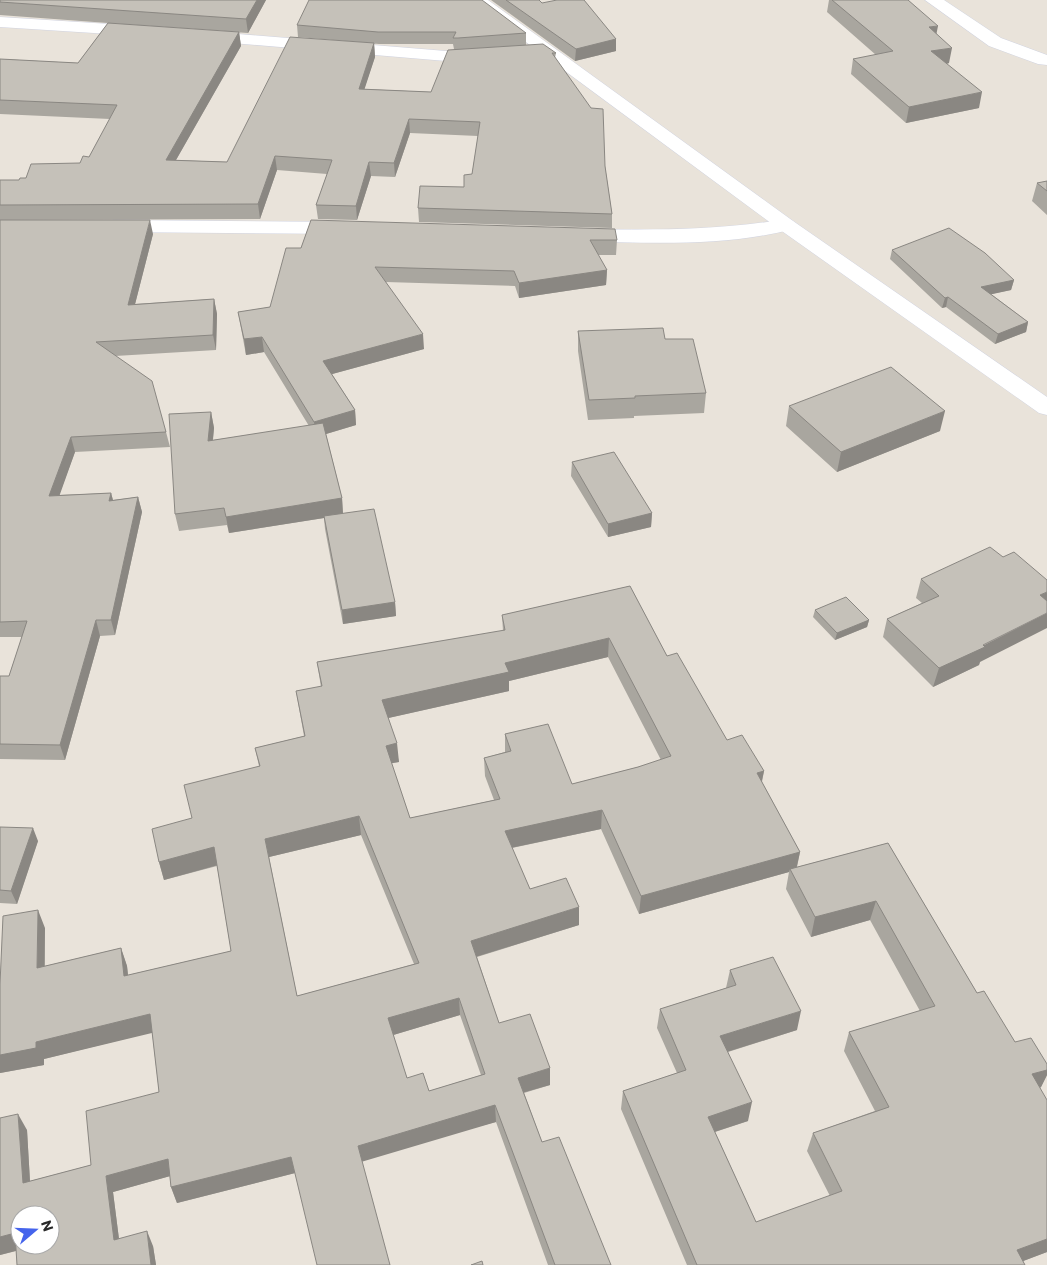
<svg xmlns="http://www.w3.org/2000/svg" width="1047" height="1265" viewBox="0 0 1047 1265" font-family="Commissioner,sans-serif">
<rect width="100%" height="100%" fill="#e9e3da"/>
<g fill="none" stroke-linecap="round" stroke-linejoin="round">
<defs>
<path id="street" d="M925,0H944L1001,38L1047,55V65L1038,64L989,46Z
M0,17L141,26L147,27L150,31L147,35L141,36L0,27Z
M202,31L458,52L483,50L489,51L492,55L489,59L458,62L196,40L193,36L196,32Z
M786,219L793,221L796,225L793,229C724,247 650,243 579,241L572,239L569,235L572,231L579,229C650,230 716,231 786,219Z
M114,220L346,222L353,224L356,228L353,232L346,234L114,232L107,230L104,226L107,222Z"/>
<path id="secondary" d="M469,0H488L793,221L1047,397V415L1039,413L779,229Z"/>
</defs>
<use href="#street" stroke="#d0d3e0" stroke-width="1"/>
<use href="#secondary" stroke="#d0d3e0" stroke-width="1"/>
<use href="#street" fill="#fff" fill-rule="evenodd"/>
<use href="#secondary" fill="#fff" fill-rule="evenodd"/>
</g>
<path fill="#a9a69f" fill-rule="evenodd" d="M0,0H266L248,33L108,23L239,32L241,46L176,160L227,162L374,43L375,57L364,89L431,92L454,49L453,44H379L298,37L297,25L526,33V45L556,53L555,58L605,166L612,214V228L419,222L418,208L464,187L472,174L478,136L410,133L395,177L371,176L357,220L318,219L316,205L327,174L277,170L260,219L0,220V180H19L80,163L89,157L110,119L0,114V59L78,63L108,23L0,15Z
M491,0H539L542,3L616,39V51L575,61Z
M829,0H908L937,34L949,63L947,64L979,108L906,123L851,74L853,59L876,55L827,12Z
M1047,181V215L1032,201L1037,183Z
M0,220L153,234L135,304L214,299L217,314L216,350L115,356L166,432L170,447L75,452L59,495L111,493L113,500L138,497L142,512L115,635L100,636L65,760L0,759V676H9L22,637H0Z
M311,220L617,240L616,255H598L607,270L606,285L519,298L515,286L386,282L424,349L332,374L355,410L356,425L326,434L342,498L343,513L395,602L396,616L343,624L325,529L324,518L229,533L227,525L179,531L175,514L211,412L214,428L213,440L309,426L264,352L246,355L238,312L270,307L301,248Z
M892,250L1014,280L1011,290L991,294L1028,322L1026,332L995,344L946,307L942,308L890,259Z
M578,331L665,339L706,393L704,413L634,416V418L588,420L578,351Z
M789,406L940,431L837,472L786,426Z
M572,462L652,513L651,527L608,537L571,476Z
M1003,557L979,665L933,687L883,637L887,619L922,603L916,598L921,579Z
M630,586L667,656L727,740L764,771L762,782L800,852L797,867L888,843L977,993L1015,1042L1047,1064V1075L1041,1087L1040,1088L1047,1252L1023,1261L1025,1265H687L621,1109L623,1091L677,1073L657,1028L660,1009L726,988L730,970L797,1030L728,1052L748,1121L715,1132L756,1222L830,1196L807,1151L813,1133L875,1111L844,1051L849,1032L920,1011L870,920L811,937L786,889L789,872L639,914L601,829L512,848L530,889L579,925L477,957L499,1023L550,1085L524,1093L542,1142L611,1265H548L496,1122L177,1203L171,1187L170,1176L113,1192L119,1239L153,1246L156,1265H17L16,1251L0,1255V1118L27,1130L30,1181L91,1165L159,1092L152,1032L44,1059V1065L0,1073V984L45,928V966L121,948L127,966L128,975L231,951L217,866L164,880L159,862L192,818L259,766L255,748L304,736L296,691L321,687L317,662L503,631L502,615ZM608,657L661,760L638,767L572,784L505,734V752L484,758L485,776L494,800L410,818L391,763L399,762L388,718L509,691V681ZM361,835L414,964L297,996L269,857ZM460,1015L481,1075L429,1091L407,1078L393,1035Z
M815,610L869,620L867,627L835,640L813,617Z
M0,827L38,841L17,904L0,903Z"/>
<path fill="#8a8782" d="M257,0H266L248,33L246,19Z
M938,26L935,41L929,27Z
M239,32L241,46L168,174L166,160Z
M616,39V51L575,61L576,49Z
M374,43L375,57L360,103L359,89Z
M952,48L949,63L928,67L931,51Z
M982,92L979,108L906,123L909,107Z
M409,119L410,133L395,177L394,163Z
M275,156L277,170L260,219L258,204Z
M369,162L371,176L357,220L356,206Z
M150,220L153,234L131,320L128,305Z
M607,270L606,285L519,298V283Z
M1014,280L1011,290L979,297L981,287Z
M948,297L946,307L942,308L945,298Z
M214,299L217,314L216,350L213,335Z
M1028,322L1026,332L995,344L998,334Z
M423,334L424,349L325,376L323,361Z
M262,337L264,352L246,355L244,339Z
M355,410L356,425L316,437L314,422Z
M945,411L940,431L837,472L841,452Z
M211,412L214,428L211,457L208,441Z
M71,437L75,452L54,511L49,496Z
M111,493L115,508L109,501Z
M138,497L142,512L115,635L111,620Z
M342,498L343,515L229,533L226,517Z
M652,513L651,527L608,537V524Z
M1047,592V607L1040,595Z
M395,602L396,616L343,624L342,610Z
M1047,613V628L980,662L979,665L933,687L939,668Z
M96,620L100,636L65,760L60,745Z
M869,620L867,627L835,640L837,633Z
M609,638L608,657L509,681V691L384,719L382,700L505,663Z
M397,743L399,762L387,764L386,746Z
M764,771L760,789L757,773Z
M602,810L601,829L505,849V831Z
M359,816L361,835L269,857L265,839Z
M33,828L38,841L17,904L11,891Z
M214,847L218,865L164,880L159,862Z
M800,852L796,870L790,869L789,872L639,914L641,896Z
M876,901L870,920L811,937L815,917Z
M579,907V925L472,958L471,941Z
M38,910L45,928L44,985L37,968Z
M121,948L127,966L130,994L124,976Z
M459,998L460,1015L390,1036L388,1018Z
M801,1011L797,1030L717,1055L720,1036Z
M150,1014L156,1032L44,1059V1065L0,1073V1055L36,1042Z
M550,1068V1085L518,1094V1078Z
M1047,1070V1075L1041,1087L1023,1093L1032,1074Z
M752,1102L748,1121L705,1135L708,1117Z
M495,1105L496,1122L361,1162L358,1146Z
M18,1114L27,1130L31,1199L23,1183Z
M291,1157L295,1173L177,1203L171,1187Z
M168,1159L174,1175L113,1192L121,1255L114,1240L106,1176Z
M147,1231L153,1246L156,1265H151Z
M15,1233L23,1249L0,1255V1237Z
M1047,1239V1252L1013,1265L1017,1250Z"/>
<path fill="#c5c1b9" stroke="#8a8782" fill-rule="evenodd" d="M0,0H257L246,19L0,2Z
M309,0H482L526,33L458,38H453L456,32H378L297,25Z
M506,0H539L542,3L557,0H584L616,39L576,49Z
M832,0H908L938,26L929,27L952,48L931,51L982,92L909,107L853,59L893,51Z
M108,23L239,32L166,160L227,162L290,37L374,43L359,89L431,92L448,50L543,44L556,53H552L591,108L603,109L605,166L612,214L418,208L420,186L464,187V175L472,174L480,122L409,119L394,163L369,162L356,206L316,205L332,160L275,156L258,204L0,205V180H19L20,178H26L31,164L80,163L83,156L89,157L117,105L0,100V59L78,63Z
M1047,181V191L1037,183Z
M0,220H150L128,305L214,299L213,335L96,342L152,381L166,432L71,437L49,496L111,493L109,501L138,497L111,620H96L60,745L0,744V676H9L27,621L0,622Z
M311,220L615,229L617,240H590L607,270L519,283L514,271L375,267L423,334L323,361L355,410L314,422L262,337L244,339L238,312L270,307L286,248H301Z
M949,228L985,253L1014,280L981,287L1028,322L998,334L948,297L945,298L892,250Z
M663,328L665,339H693L706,393L635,396V398L589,400L578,331Z
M891,367L945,411L841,452L789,406Z
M211,412L208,441L323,423L342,498L226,517L224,508L175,514L169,414Z
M614,452L652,513L608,524L572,462Z
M374,509L395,602L342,610L324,516Z
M990,547L1003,557L1014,552L1047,580V592L1040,595L1047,601V613L983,645L985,647L939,668L887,619L939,596L921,579Z
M630,586L667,656L677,653L727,740L742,735L764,771L757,773L800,852L641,896L602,810L505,831L530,889L566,878L579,907L471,941L499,1023L530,1014L550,1068L518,1078L542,1142L559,1137L611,1265H555L495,1105L358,1146L390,1265H317L291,1157L171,1187L168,1159L106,1176L114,1240L147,1231L151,1265H17L15,1233L0,1237V1118L18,1114L23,1183L91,1165L86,1111L159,1092L150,1014L36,1042V1048L0,1055V984L3,916L38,910L37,968L121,948L124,976L231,951L214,847L159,862L152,829L192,818L184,785L260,766L255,748L305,736L296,691L322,686L317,662L505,630L502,615ZM609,638L671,756L638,767L572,784L548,724L505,734L511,751L484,758L500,799L410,818L386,746L397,743L382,700L509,672L505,663ZM359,816L419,963L297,996L265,839ZM459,998L485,1074L429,1091L423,1073L407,1078L388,1018ZM20,1215H50V1245H20Z
M846,597L869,620L837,633L815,610Z
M0,827L33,828L11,891L0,890Z
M888,843L977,993L984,991L1015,1042L1031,1038L1047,1064V1070L1032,1074L1047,1100V1239L1017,1250L1025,1265H697L623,1091L686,1070L660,1009L736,985L730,970L773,957L801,1011L720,1036L752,1102L708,1117L756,1222L842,1191L813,1133L889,1107L849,1032L935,1006L876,901L815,917L790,869Z
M482,1261L483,1265H471Z"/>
<g transform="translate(35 1230) rotate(71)"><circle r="24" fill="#ffffff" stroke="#a9a9a9"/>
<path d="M0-4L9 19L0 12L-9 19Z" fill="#4564ec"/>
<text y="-8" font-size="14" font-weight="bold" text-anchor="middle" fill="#282828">N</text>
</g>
</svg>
